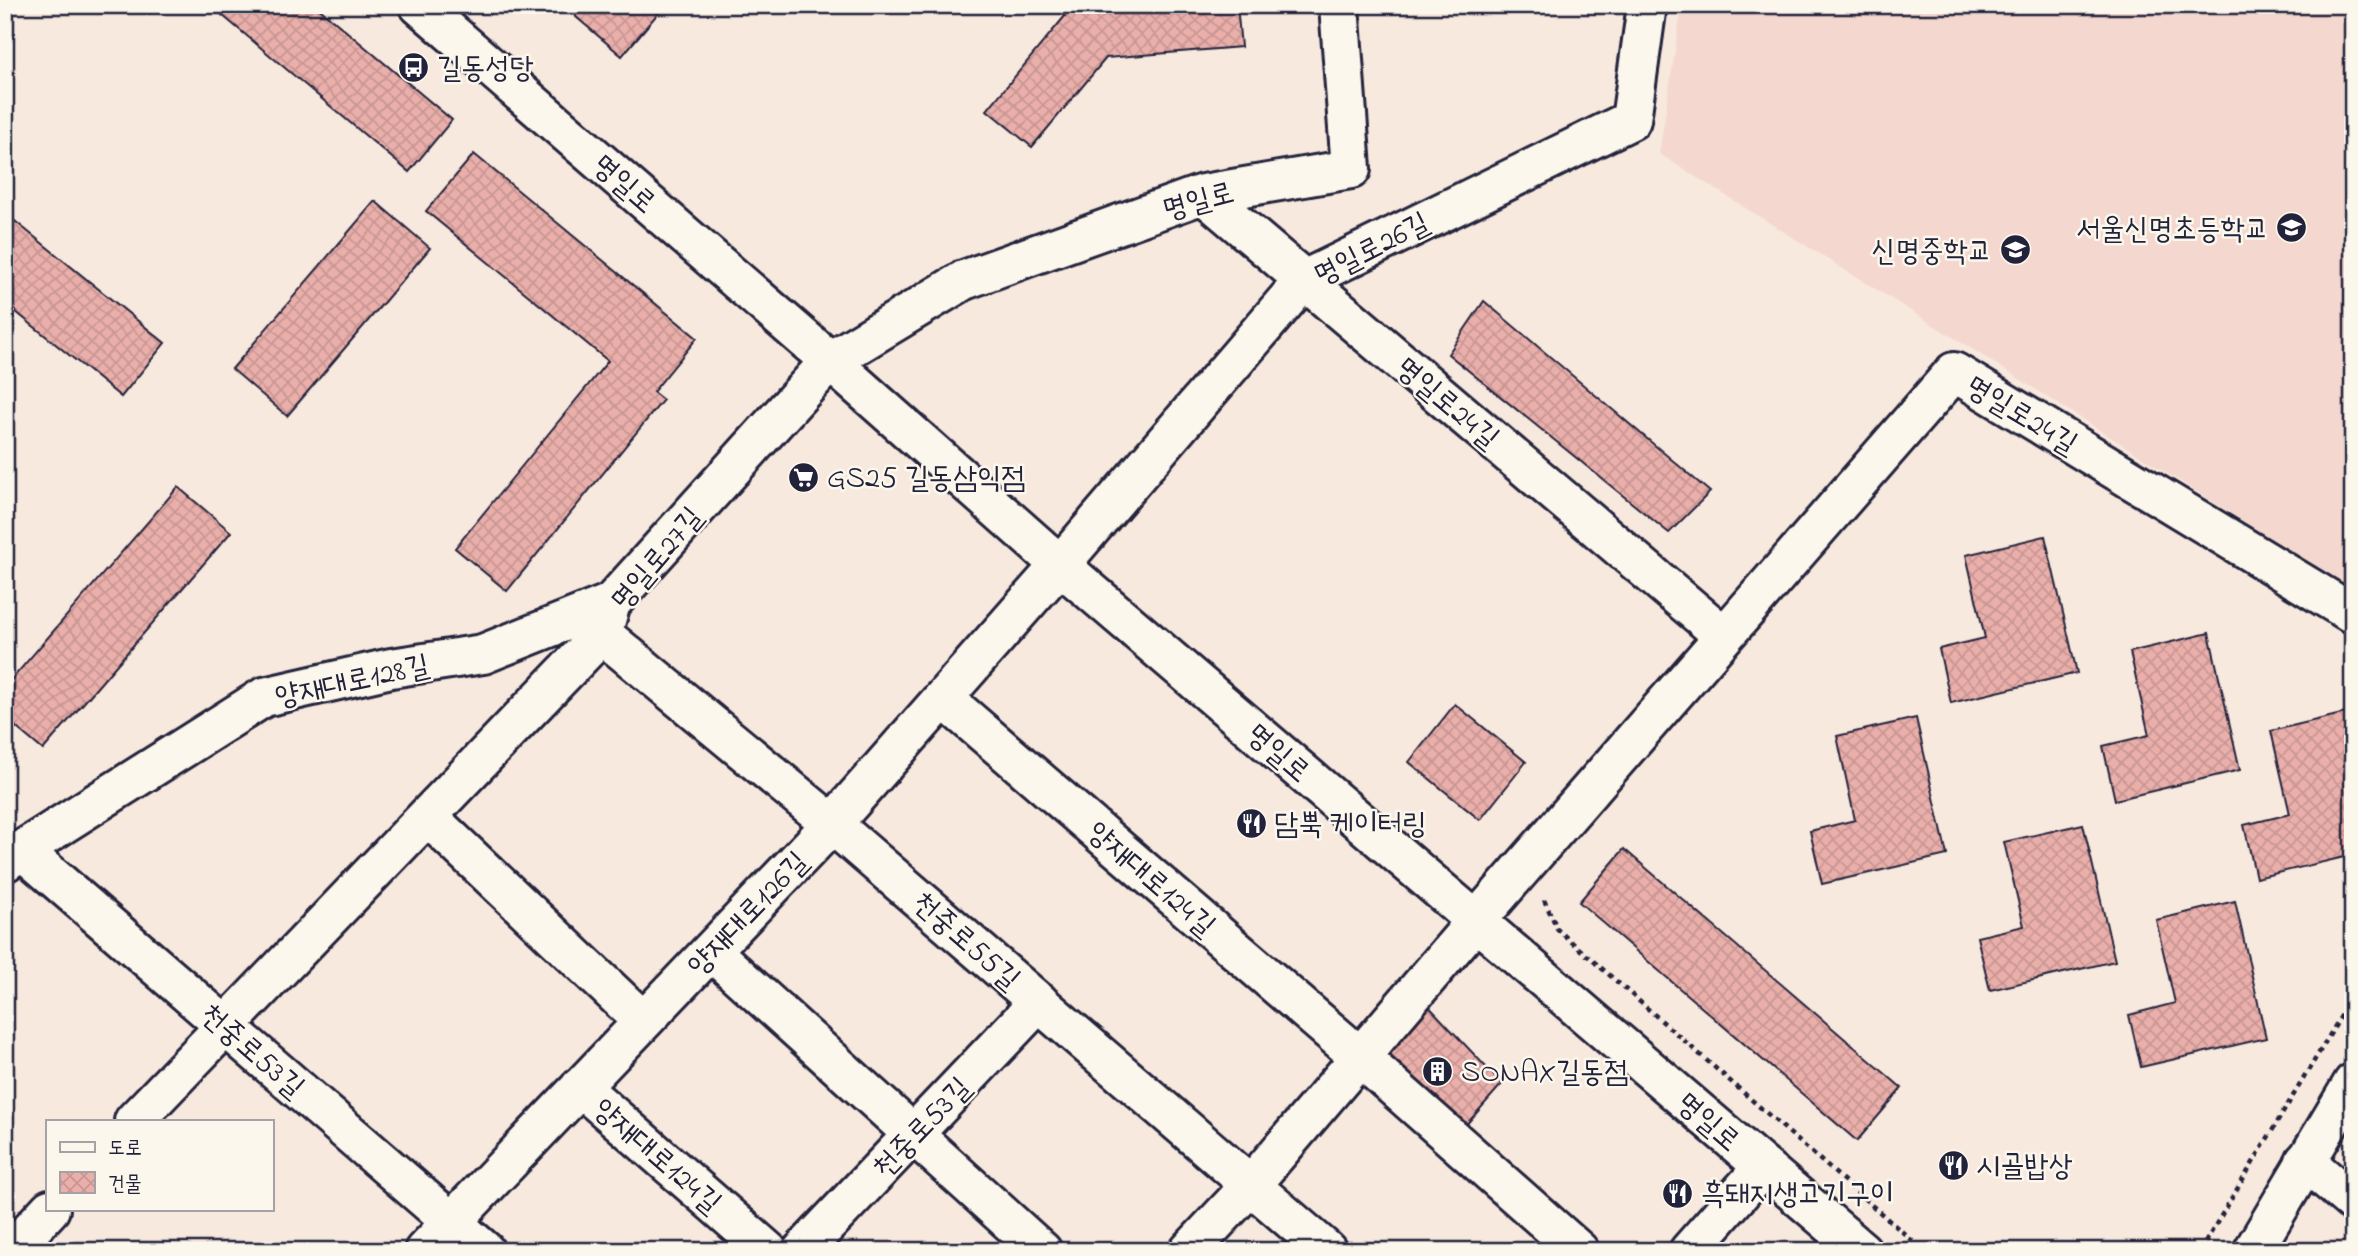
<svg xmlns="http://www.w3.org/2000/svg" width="2358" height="1256" viewBox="0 0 2358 1256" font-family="'Indie Flower','Poor Story',sans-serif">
<defs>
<pattern id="building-cross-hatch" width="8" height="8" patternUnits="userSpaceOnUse" patternTransform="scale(1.75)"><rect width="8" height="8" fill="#eaafaa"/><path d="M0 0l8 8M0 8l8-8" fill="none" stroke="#c89693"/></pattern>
</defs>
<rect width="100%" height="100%" fill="#f8e9df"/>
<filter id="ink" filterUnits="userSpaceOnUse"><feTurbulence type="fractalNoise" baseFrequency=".0143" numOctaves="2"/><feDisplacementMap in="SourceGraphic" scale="14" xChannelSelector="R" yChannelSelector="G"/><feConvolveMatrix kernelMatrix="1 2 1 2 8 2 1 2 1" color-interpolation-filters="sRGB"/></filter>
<g filter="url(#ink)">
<path fill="#f4d8cf" d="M1682,5H2353V591L1967,346L1659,154Z"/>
<path fill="url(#building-cross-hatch)" stroke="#22223b" stroke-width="2" d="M210,5H315L452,120L409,172Z
M584,5H665L622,56L575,16Z
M1052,5H1237L1241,47L1106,58L1032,147L987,110L1065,16Z
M474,154L697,338L653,392L663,400L507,591L455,548L608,361L426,211Z
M375,201L430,248L287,416L232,369Z
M5,213L165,343L121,397L5,303Z
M1484,301L1710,492L1669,533L1448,354Z
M178,487L231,532L43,750L5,718V687Z
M2045,536L2077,673L1951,703L1939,649L1985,638L1966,555Z
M2209,633L2240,770L2115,800L2103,746L2149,735L2130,652Z
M1455,704L1526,762L1480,820L1409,762Z
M2350,712L2353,724V855L2256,878L2244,825L2290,814L2271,731Z
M1916,718L1947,855L1822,884L1810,831L1855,820L1837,736Z
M2083,824L2115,961L1990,990L1977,937L2024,926L2004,842Z
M1624,849L1902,1088L1857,1141L1579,902Z
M2235,901L2266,1038L2141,1067L2129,1015L2175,1003L2156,920Z
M1421,998L1502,1084L1457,1135L1371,1058Z"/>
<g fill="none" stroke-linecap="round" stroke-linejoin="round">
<defs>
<path id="street" d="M1203,194L1724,636
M602,634L832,824L1327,1251
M943,698L1360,1057L1579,1251
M427,816L643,1021
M22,850L485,1251
M5,862L22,850L264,697L391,668L483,654L611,603
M711,951L1042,1251
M580,1087L768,1251
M134,1121L602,634L611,603L830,361L964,280L1203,194L1351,169L1339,5
M2305,1161L2353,1202
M11,1251L50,1209
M424,1251L832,824L1060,565L1304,280L1631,120L1647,5
M802,1251L1039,1002
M1189,1251L1250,1186L1476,921L1954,372L2353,614
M1689,1251L1763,1167"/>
<path id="secondary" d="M419,5L830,361L1060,565L1862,1251
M2253,1251L2353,1083"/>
</defs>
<use href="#street" stroke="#22223b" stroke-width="44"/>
<use href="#secondary" stroke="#22223b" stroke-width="44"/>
<path stroke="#22223b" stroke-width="4.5" stroke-dasharray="5 5" stroke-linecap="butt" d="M1544,900L1558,930L1924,1251
M2200,1251L2353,996"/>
<use href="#street" stroke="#fbf7ec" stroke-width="38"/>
<use href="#secondary" stroke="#fbf7ec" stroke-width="38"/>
</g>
</g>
<defs>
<symbol id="bus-disc" viewBox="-11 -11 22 22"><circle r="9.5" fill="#22223b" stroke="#fbf7ec"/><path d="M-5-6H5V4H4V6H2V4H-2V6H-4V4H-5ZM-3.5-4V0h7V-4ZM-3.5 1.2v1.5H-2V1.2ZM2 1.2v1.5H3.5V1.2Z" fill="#fff"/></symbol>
<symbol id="school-disc" viewBox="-11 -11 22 22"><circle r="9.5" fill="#22223b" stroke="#fbf7ec"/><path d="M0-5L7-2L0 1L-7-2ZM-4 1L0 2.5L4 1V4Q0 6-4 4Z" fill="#fff"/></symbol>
<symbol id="supermarket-disc" viewBox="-11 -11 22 22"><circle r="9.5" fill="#22223b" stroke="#fbf7ec"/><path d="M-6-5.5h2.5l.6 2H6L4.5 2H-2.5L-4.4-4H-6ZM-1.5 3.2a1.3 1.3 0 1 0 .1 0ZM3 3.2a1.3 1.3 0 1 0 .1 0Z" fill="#fff"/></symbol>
<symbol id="restaurant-disc" viewBox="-11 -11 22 22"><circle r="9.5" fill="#22223b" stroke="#fbf7ec"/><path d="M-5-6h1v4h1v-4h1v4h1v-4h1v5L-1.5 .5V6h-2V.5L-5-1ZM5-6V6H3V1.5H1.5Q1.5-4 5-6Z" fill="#fff"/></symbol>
<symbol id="building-disc" viewBox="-11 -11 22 22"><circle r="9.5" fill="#22223b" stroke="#fbf7ec"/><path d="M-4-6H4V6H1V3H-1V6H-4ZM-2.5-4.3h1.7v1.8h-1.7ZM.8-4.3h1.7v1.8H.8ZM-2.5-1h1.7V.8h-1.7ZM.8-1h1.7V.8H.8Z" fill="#fff"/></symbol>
</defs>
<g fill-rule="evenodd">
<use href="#bus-disc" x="396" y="50" width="35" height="35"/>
<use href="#school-disc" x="2274" y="210" width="35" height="35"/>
<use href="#school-disc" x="1998" y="232" width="35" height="35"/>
<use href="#supermarket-disc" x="786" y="460" width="35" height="35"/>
<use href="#restaurant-disc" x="1234" y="806" width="35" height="35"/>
<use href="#building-disc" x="1420" y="1054" width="35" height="35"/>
<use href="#restaurant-disc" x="1936" y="1148" width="35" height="35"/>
<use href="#restaurant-disc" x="1660" y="1176" width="35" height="35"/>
</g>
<g text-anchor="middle" stroke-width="5" stroke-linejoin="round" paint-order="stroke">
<g font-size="30" fill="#22223b" stroke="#fbf7ec" text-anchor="start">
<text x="437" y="77">길동성당</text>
<text x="2269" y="238" text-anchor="end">서울신명초등학교</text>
<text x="1992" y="260" text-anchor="end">신명중학교</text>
<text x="827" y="487">GS25 길동삼익점</text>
<text x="1274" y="833">담뿍 케이터링</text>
<text x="1461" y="1081">SONAX길동점</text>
<text x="1976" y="1175">시골밥상</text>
<text x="1701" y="1203">흑돼지생고기구이</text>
</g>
<g font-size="30" fill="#22223b" stroke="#fbf7ec">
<text transform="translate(625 183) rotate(41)" y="10">명일로</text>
<text transform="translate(1198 200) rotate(-15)" y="10">명일로</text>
<text transform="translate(1371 248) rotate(-27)" y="10">명일로26길</text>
<text transform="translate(1448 402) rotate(40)" y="10">명일로24길</text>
<text transform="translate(2022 414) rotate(31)" y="10">명일로24길</text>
<text transform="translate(656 558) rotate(-50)" y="10">명일로27길</text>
<text transform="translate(352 680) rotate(-12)" y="10">양재대로128길</text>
<text transform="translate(1279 752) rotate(41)" y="10">명일로</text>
<text transform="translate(1152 878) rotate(41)" y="10">양재대로124길</text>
<text transform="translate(747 913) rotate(-46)" y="10">양재대로126길</text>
<text transform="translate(967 940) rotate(41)" y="10">천중로55길</text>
<text transform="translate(253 1050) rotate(41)" y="10">천중로53길</text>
<text transform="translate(1709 1121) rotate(41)" y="10">명일로</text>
<text transform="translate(921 1127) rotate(-46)" y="10">천중로53길</text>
<text transform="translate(658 1155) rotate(41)" y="10">양재대로124길</text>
</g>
</g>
<rect width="2358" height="1256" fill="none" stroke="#fbf7ec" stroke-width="28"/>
<rect x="14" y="14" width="2330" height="1228" fill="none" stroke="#22223b" stroke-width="2.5" filter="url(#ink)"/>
<rect x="46" y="1120" width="228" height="91" fill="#fbf7ec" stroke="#a4a2a5" stroke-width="2"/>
<rect x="60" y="1142" width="35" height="10" fill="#fbf7ec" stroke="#a4a2a5" stroke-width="2"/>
<text x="108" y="1154" font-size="21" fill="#22223b">도로</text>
<rect x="60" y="1172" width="35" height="21" fill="url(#building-cross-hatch)" stroke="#a4a2a5" stroke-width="2"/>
<text x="108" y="1190" font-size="21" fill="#22223b">건물</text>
</svg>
